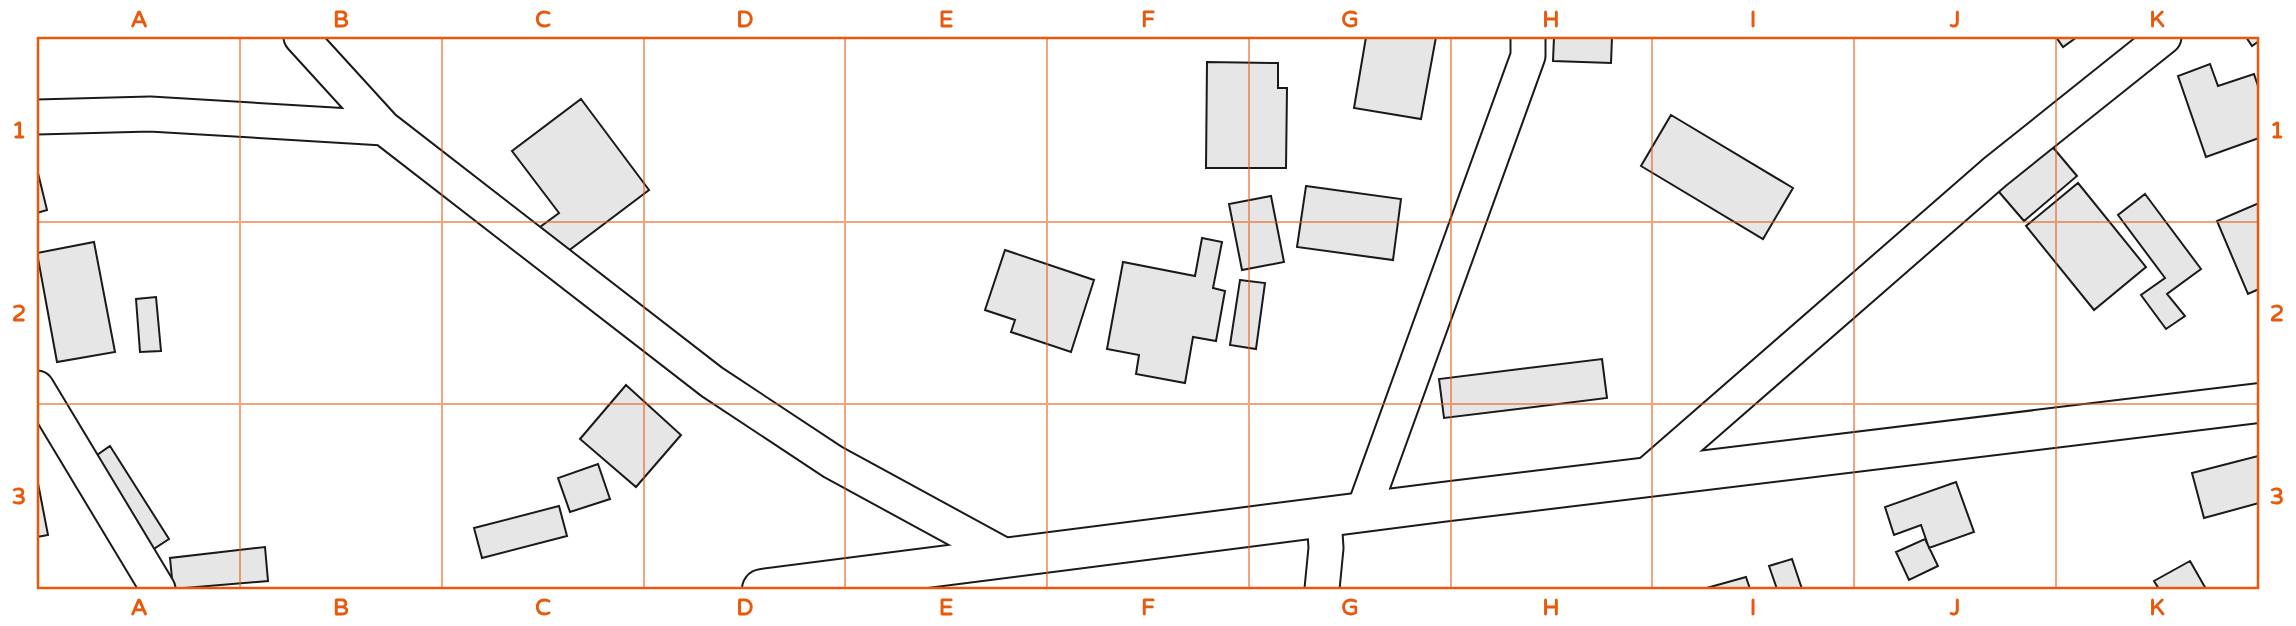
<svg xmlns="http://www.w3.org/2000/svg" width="2296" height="626" viewBox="0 0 2296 626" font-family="'Varela Round',sans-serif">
<rect width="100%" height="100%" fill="#fff"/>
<path fill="#e6e6e6" stroke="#1a1a1a" stroke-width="2" d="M1366,37H1436L1421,119L1354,108Z
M1554,37H1612L1611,63L1553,61Z
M2056,37H2077L2063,47Z
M2246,37H2259V41L2252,46Z
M1207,62L1278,63V88H1287L1286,168H1206Z
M2210,64L2218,86L2254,74L2259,89V138L2206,157L2178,76Z
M581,99L649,190L543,270L521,241L559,213L512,151Z
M1671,115L1793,188L1763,239L1641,166Z
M2040,132L2077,176L2024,221L1987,178Z
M37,169L47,210L37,213Z
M2078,183L2146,267L2094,310L2026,226Z
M1306,186L1401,199L1393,260L1297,247Z
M2145,194L2201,269L2167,294L2185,316L2166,329L2141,295L2165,278L2118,215Z
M1271,196L1284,262L1242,270L1229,204Z
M2259,203V289L2248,294L2217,221Z
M1202,238L1222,242L1213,288L1225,291L1216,341L1193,337L1185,383L1136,374L1139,355L1107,349L1123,262L1195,276Z
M94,242L115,352L57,362L37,253Z
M1005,250L1094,280L1071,352L1011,332L1015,320L985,310Z
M1240,280L1265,283L1256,349L1230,345Z
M156,297L161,351L140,352L136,299Z
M1602,359L1607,398L1444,418L1439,379Z
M626,385L681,435L636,487L580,439Z
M110,446L169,539L146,554L87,462Z
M2258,456L2259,503L2204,518L2192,473Z
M598,464L610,499L570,512L558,478Z
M37,478L48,535L37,537Z
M1956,482L1974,532L1929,548L1921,525L1894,535L1885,507Z
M559,506L567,536L482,558L474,528Z
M1925,539L1938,566L1909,580L1896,552Z
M265,547L268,581L173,589L170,558Z
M1792,559L1802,589H1777L1769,566Z
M2190,561L2206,589H2159L2154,581Z
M1746,577L1750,589H1703Z"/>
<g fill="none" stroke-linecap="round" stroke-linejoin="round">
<defs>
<path id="minor" d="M301,37L384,128L712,382L833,462L1011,559
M37,117L150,114L384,128
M37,388L158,589
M1645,477L1995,172L2164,37
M1363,512L1528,56V37
M1322,589L1326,548L1324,517"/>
<path id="secondary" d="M762,589L1442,502L2259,403"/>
</defs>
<use href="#minor" stroke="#1a1a1a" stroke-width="37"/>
<use href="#secondary" stroke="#1a1a1a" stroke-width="42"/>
<use href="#minor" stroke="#fff" stroke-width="33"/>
<use href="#secondary" stroke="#fff" stroke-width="38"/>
</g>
<path fill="none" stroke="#e8590c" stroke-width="2" stroke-opacity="0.55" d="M240,37V589M442,37V589M644,37V589M845,37V589M1047,37V589M1249,37V589M1451,37V589M1652,37V589M1854,37V589M2056,37V589M37,222H2259M37,404H2259"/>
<rect width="2296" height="626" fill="none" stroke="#ffffff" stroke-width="77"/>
<rect x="38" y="38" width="2220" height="550" fill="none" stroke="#e8590c" stroke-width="2.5"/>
<g font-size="23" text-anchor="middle" font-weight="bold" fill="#e8590c">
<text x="139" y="27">A</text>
<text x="341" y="27">B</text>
<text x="543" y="27">C</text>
<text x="745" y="27">D</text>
<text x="946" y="27">E</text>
<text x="1148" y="27">F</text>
<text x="1350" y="27">G</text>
<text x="1551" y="27">H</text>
<text x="1753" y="27">I</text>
<text x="1955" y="27">J</text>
<text x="2157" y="27">K</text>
<text x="19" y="138">1</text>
<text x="2277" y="138">1</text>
<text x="19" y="321">2</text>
<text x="2277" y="321">2</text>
<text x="19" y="504">3</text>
<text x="2277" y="504">3</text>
<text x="139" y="615">A</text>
<text x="341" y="615">B</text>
<text x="543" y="615">C</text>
<text x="745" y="615">D</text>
<text x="946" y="615">E</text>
<text x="1148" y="615">F</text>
<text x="1350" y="615">G</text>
<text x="1551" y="615">H</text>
<text x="1753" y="615">I</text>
<text x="1955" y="615">J</text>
<text x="2157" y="615">K</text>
</g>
</svg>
